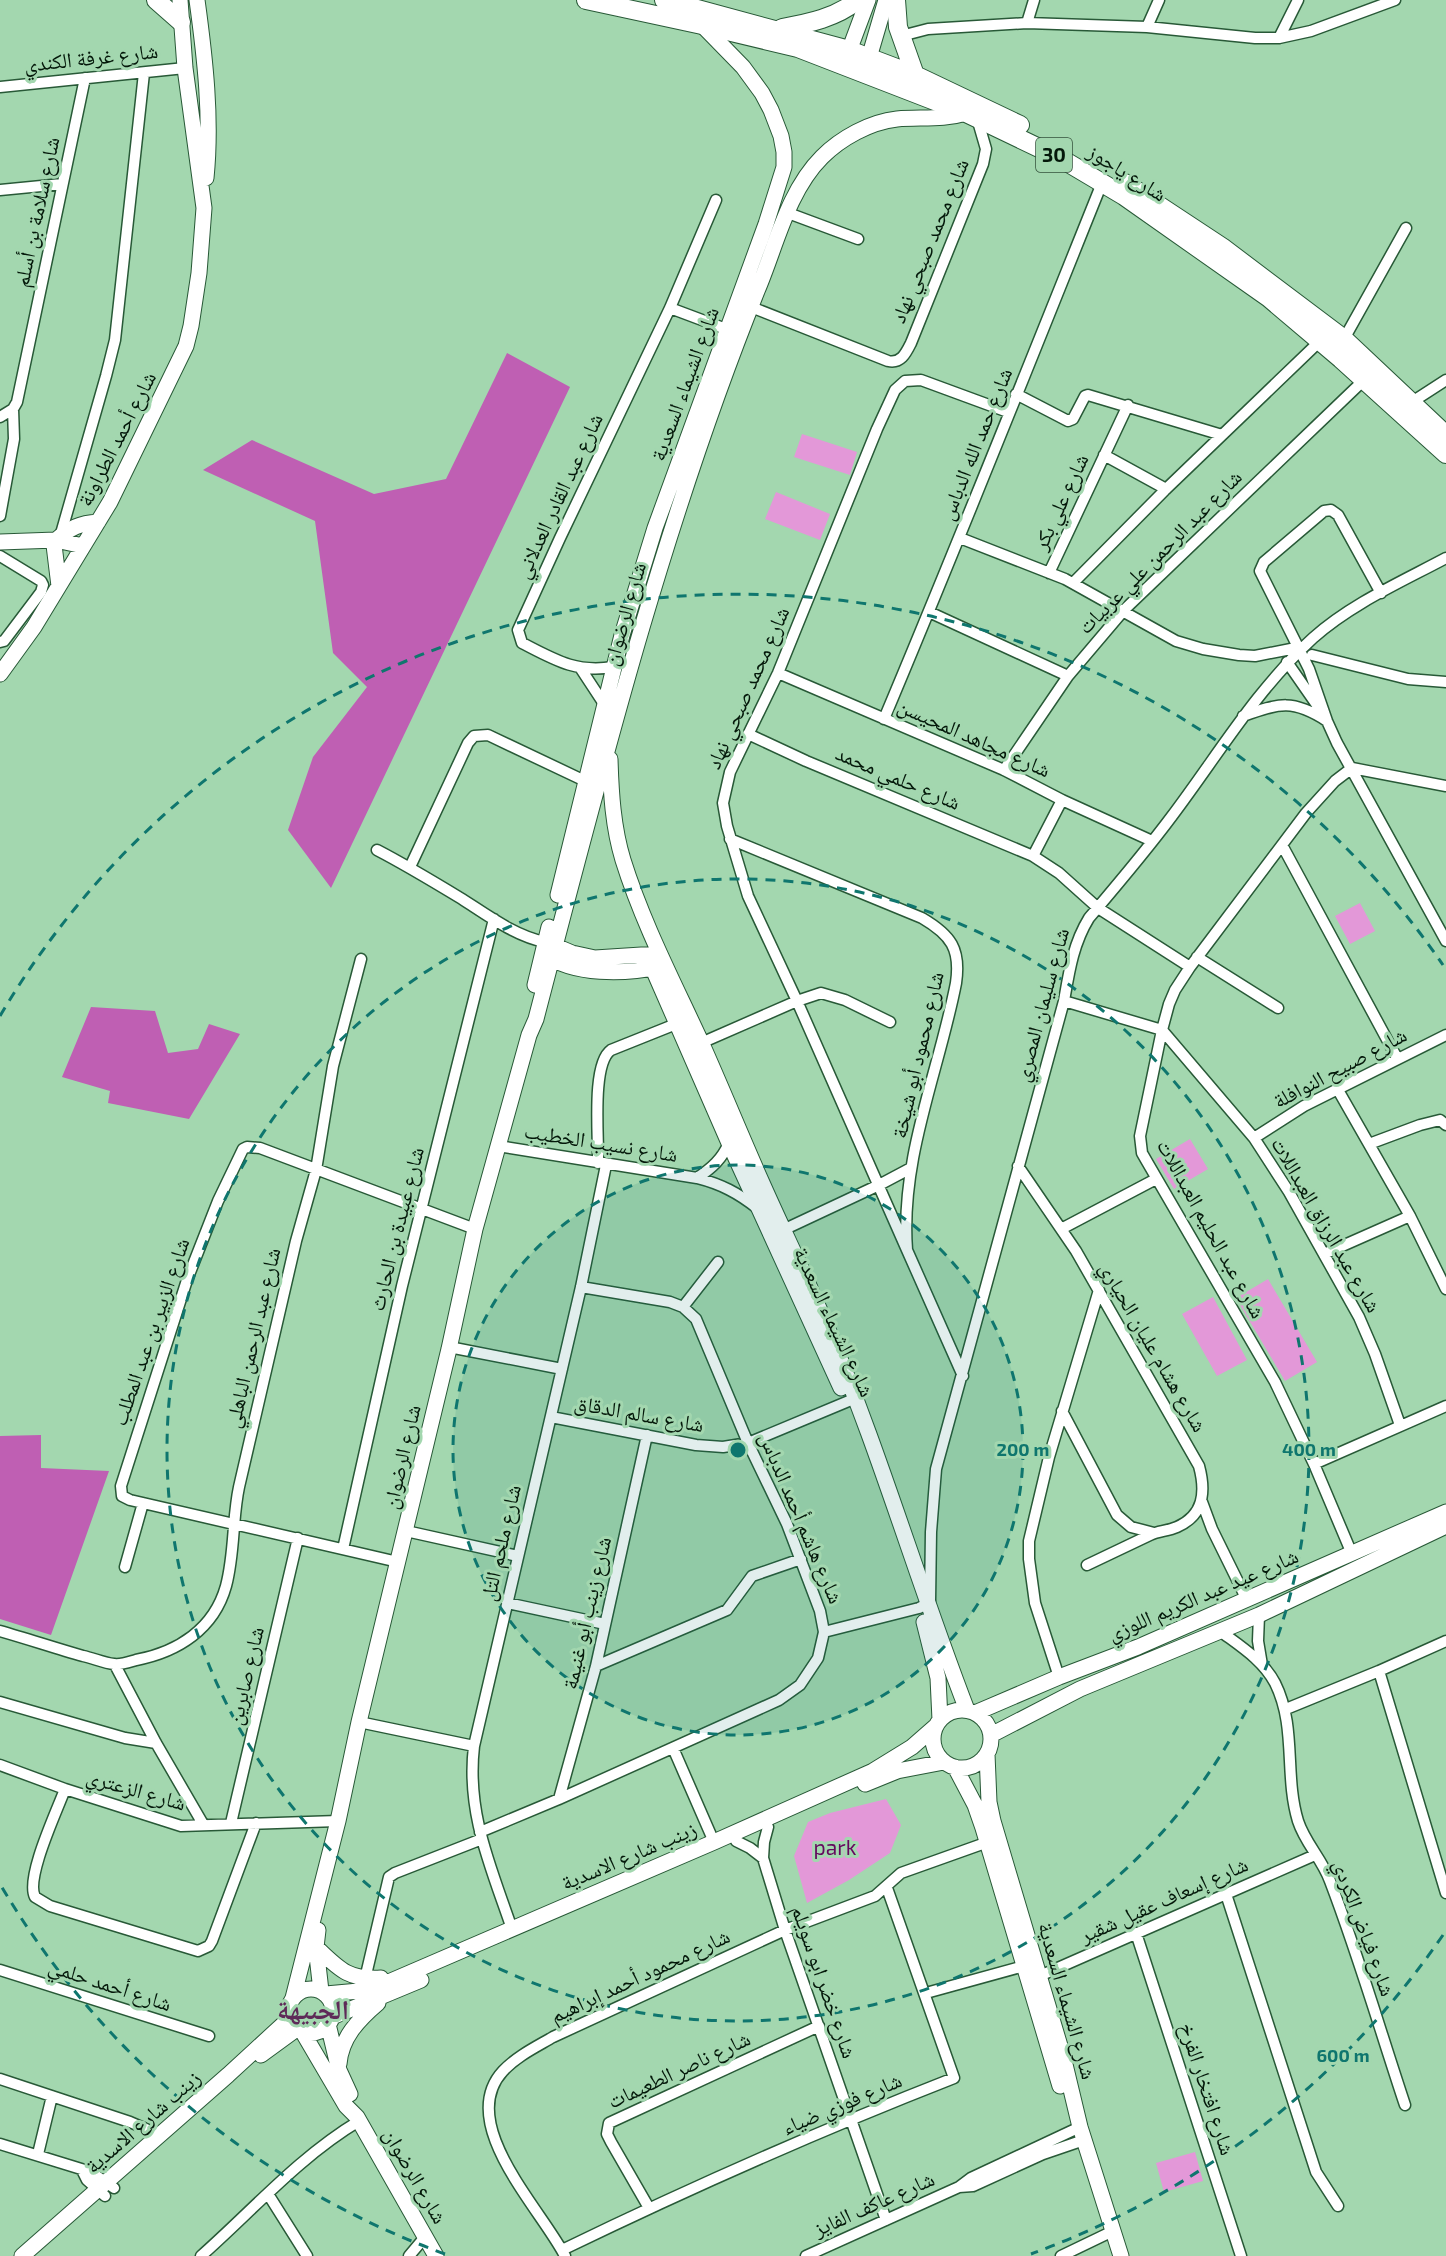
<svg xmlns="http://www.w3.org/2000/svg" width="1446" height="2256" viewBox="0 0 1446 2256" font-family="'Exo 2','Noto Naskh Arabic',sans-serif">
<rect width="100%" height="100%" fill="#a3d7af"/>
<path fill="#e398d8" d="M802,434L857,452L850,475L794,457Z
M776,492L830,514L820,540L765,519Z
M1360,903L1375,931L1350,944L1335,916Z
M1190,1139L1208,1169L1174,1189L1156,1159Z
M1268,1279L1317,1362L1285,1381L1236,1298Z
M1213,1297L1247,1360L1217,1376L1182,1314Z
M886,1799L901,1825L890,1853L849,1880L807,1903L794,1856L808,1822L830,1813Z
M1195,2152L1203,2181L1164,2192L1156,2163Z"/>
<path fill="#bf5fb3" d="M507,353L570,387L331,888L288,830L313,757L367,687L333,653L315,521L203,470L252,440L374,494L446,479Z
M91,1007L155,1011L168,1053L198,1049L209,1024L240,1034L189,1119L108,1103L110,1091L62,1077Z
M41,1435V1468L109,1471L51,1635L0,1619V1436Z"/>
<g fill="none" stroke-linecap="round" stroke-linejoin="round">
<defs>
<path id="street" d="M1027,23L1034,0
M1147,27L1159,0
M901,36L928,29L1027,23L1147,27L1255,38H1279L1311,31L1395,0
M1279,38L1298,0
M0,87L185,68
M0,190L62,184
M788,213L858,239
M751,307L888,361C901,364 906,353 911,343L983,164L986,149L977,118
M670,308L726,329
M1344,339L1406,228
M1016,394L1068,421L1073,419L1085,396L1088,395L1222,435
M1412,402L1446,380
M0,417L13,409L17,402L85,78
M1104,455L1166,489
M0,516L14,439L13,409
M60,537L106,376L115,340L144,73
M960,538L1065,579L1176,641L1203,649L1239,655L1255,656L1291,649L1300,651
M0,556L41,581L43,585L41,592L4,641L0,642
M1049,573L1128,405
M1073,583L1166,489L1320,341
M1381,593L1338,515L1331,510L1324,511L1264,562L1260,571L1309,669L1327,721L1337,743L1446,941
M929,612L1068,676
M1312,655L1408,679L1446,682
M1287,662L1319,708
M613,667C576,673 555,660 522,643L518,630L560,538L670,308L716,200
M581,669L604,704
M778,673L1004,770L1062,800L1152,841
M1243,716C1280,703 1293,699 1327,721
M884,719C959,541 1030,362 1102,183
M748,734L806,761L1033,856L1059,873L1098,908L1190,967
M1352,768L1335,781L1306,813L1190,967L1175,990L1169,1004L1162,1030L1140,1136L1142,1153L1146,1160L1275,1382L1314,1464L1352,1554
M1352,768L1446,786
M1004,770L1068,676L1124,610L1364,380
M730,839L922,918C951,935 961,949 956,983C939,1071 900,1158 907,1250L963,1376
M1282,845L1397,1058
M377,850C406,865 434,882 462,899C487,915 515,936 545,942
M1033,856L1062,800
M410,867L468,743L474,736L488,735L585,781
M1197,957L1278,1008
M1064,1001L1162,1030L1254,1138L1289,1192L1359,1317L1375,1354L1400,1425
M701,1043L797,1001L821,993L845,1000L890,1022
M1338,1090L1410,1216L1446,1289
M1254,1138L1304,1106L1446,1035
M1369,1144L1420,1125L1440,1120L1446,1125
M498,1146L697,1178C721,1184 738,1193 757,1208
M598,1163C599,1139 591,1064 611,1050L676,1024
M1018,1166L1076,1251L1199,1466C1206,1492 1204,1515 1177,1527C1168,1531 1158,1531 1150,1535C1129,1545 1108,1555 1087,1565
M697,1178C712,1168 722,1159 729,1143
M1063,1228L1156,1179
M783,1230L879,1185L911,1168
M907,1250L797,1001L748,896L727,826L723,803L730,772L778,673L877,429L895,390L905,381L921,380L1008,412
M1324,1254L1410,1216
M683,1307L718,1262
M449,1347L562,1369
M1062,1411L1117,1515L1131,1527L1154,1533
M551,1417L696,1445L723,1447L748,1443L856,1398
M1314,1464L1446,1406
M1202,1502L1212,1529L1247,1600
M406,1531L518,1556
M343,1549L402,1286L494,919
M398,1562L130,1500L122,1496L121,1486L187,1280L218,1201L243,1149L247,1147L260,1148L475,1229
M125,1567L143,1503
M507,1603L605,1624
M1259,1615L1258,1641L1262,1665
M0,1631C28,1639 55,1648 83,1656C93,1658 104,1663 114,1664C121,1665 129,1662 136,1660C178,1652 214,1629 226,1586C235,1552 232,1520 239,1487L296,1241L316,1170L333,1066L361,959
M1220,1631C1240,1646 1263,1660 1275,1683C1297,1727 1284,1775 1298,1821C1305,1843 1322,1859 1330,1881C1358,1954 1380,2030 1405,2105
M824,1632L919,1608L927,1604L930,1601L931,1532L936,1469L1064,1001C1069,972 1073,944 1089,918C1117,885 1146,851 1172,816C1218,755 1256,690 1313,638C1351,604 1401,582 1446,558
M115,1665L156,1743L203,1824
M596,1666L727,1610L752,1576L801,1559
M1379,1671L1446,1893
M1059,1677L1035,1603L1029,1559V1541L1049,1457L1099,1290
M0,1702L125,1738L156,1743
M1286,1709L1379,1671L1446,1641
M359,1722L474,1746
M673,1748L714,1842
M0,1765L65,1789L181,1826L338,1821
M65,1789C57,1811 25,1878 35,1897L50,1906L198,1951L209,1946L212,1941L256,1823
M559,1799L596,1666L647,1435
M231,1823L298,1538
M768,1827L764,1842L763,1858L785,1930L886,2220
M480,1832L559,1799L779,1700L800,1685L818,1658L824,1632L820,1611L787,1524L748,1443L696,1319L683,1307L670,1302L581,1287
M736,1841L750,1848L763,1858
M1226,1894L1316,2172L1338,2206
M512,1929C491,1867 466,1813 474,1746L581,1287L606,1165
M1136,1933L1241,2256
M0,1970L209,2036
M1035,1978L1315,1855
M365,1979L389,1877L395,1873L482,1839
M926,1993L1024,1966
M0,2079L130,2122L160,2135
M0,2144L91,2172L114,2188
M38,2154L52,2096
M82,2170L87,2180L105,2196
M959,2187L973,2186L1043,2154L1084,2140
M268,2194L307,2256
M649,2208L611,2142L607,2134L609,2123L819,2026
M562,2250C690,2188 821,2130 954,2078L887,1888
M201,2256C253,2210 299,2157 359,2121
M409,2256L425,2237
M565,2256C541,2209 455,2123 503,2071C517,2056 536,2047 553,2037L785,1930L875,1896L901,1873L988,1842
M806,2256L959,2187L971,2178L1080,2127
M1061,2256L1113,2231"/>
<path id="secondary" d="M197,0C205,58 212,119 206,178
M846,59L868,0
M866,68L886,0
M56,540C70,528 80,523 98,522
M0,542L56,540L83,546
M54,545L59,586
M0,674L34,627L110,502L186,346L191,326L199,273L204,208L185,68L180,0
M610,759C611,793 613,827 623,860C643,924 674,983 702,1044C723,1091 742,1138 763,1185C783,1230 805,1275 824,1320C879,1448 917,1581 967,1710
M558,895L622,635L655,528L766,224L784,167V152L781,136L771,110L762,93L743,67L702,25
M546,942L572,953L595,958L657,954
M544,954C574,976 625,974 660,967
M649,955L653,969L729,1143L841,1388
M535,985L549,927
M924,1622L938,1678L940,1720
M933 1739a29 29 0 1 1 58 0a29 29 0 1 1-58 0Z
M975,1713L1059,1677L1138,1647L1446,1512
M991,1735L1080,1689L1259,1615L1446,1526
M987,1754L989,1802L993,1821L1063,2056L1080,2127L1121,2256
M955,1767L975,1805L983,1828L1060,2086
M865,1784L897,1771L944,1762
M318,1930L316,1947L321,1991
M316,1947C339,1969 348,1980 381,1978
M289 2011a22 22 0 1 1 44 0a22 22 0 1 1-44 0Z
M326,1994L359,1991L391,1981L714,1842L873,1771L912,1747L936,1726
M293,1998L338,1821L359,1722L449,1349L475,1229L529,1035L536,1019C600,774 662,527 757,291C776,247 787,192 822,157C841,138 870,122 897,119C921,117 943,120 966,113
M332,2017L421,1980
M328,2024L339,2070L350,2094
M302,2031L346,2106L357,2117L436,2256
M261,2055L298,2028
M339,2064C341,2038 358,2020 378,2003
M22,2256L228,2075L290,2018"/>
<path id="primary" d="M156,0L181,22
M586,0L702,25L798,48L966,113L1060,158L1124,196L1269,298L1341,359L1446,454
M664,0L849,50L915,75L1020,125
M896,0L898,27L915,75
M782,28C810,23 835,18 858,0
M1125,183L1222,247L1344,339L1446,435"/>
</defs>
<use href="#street" stroke="#285937" stroke-width="13"/>
<use href="#secondary" stroke="#285937" stroke-width="17"/>
<use href="#primary" stroke="#285937" stroke-width="20"/>
<use href="#street" stroke="#fff" stroke-width="10"/>
<use href="#secondary" stroke="#fff" stroke-width="15"/>
<use href="#primary" stroke="#fff" stroke-width="18"/>
</g>
<circle cx="738" cy="1450" r="285" fill="#0f766e" fill-opacity=".12"/>
<g fill="none" stroke="#0f766e" stroke-width="3" stroke-dasharray="10 8">
<circle cx="738" cy="1450" r="285"/>
<circle cx="738" cy="1450" r="571"/>
<path d="M1443 1935A856 856 0 0 1 1031 2254M445 2254A856 856 0 0 1 0 1884M0 1016A856 856 0 0 1 1443 965"/>
</g>
<g text-anchor="middle" stroke-width="6" stroke-linejoin="round" paint-order="stroke">
<rect fill="#a3d7af" stroke="#34513c" stroke-width="1.5" x="1036" y="138" width="36" height="34" rx="4.5"/>
<g font-size="20" font-weight="bold" fill="#04180a">
<text x="1054" y="162">30</text>
</g>
<g font-size="21" fill="#04180a" stroke="#a3d7af">
<text transform="translate(91 58) rotate(-6)" y="7">شارع غرفة الكندي</text>
<text transform="translate(1127 173) rotate(32)" y="7">شارع ياجوز</text>
<text transform="translate(37 212) rotate(-78)" y="7">شارع سلامة بن أسلم</text>
<text transform="translate(930 241) rotate(-68)" y="7">شارع محمد صبحي نهاد</text>
<text transform="translate(685 384) rotate(-70)" y="7">شارع الشيماء السعدية</text>
<text transform="translate(117 439) rotate(-63)" y="7">شارع أحمد الطراونة</text>
<text transform="translate(976 444) rotate(-68)" y="7">شارع حمد الله الدباس</text>
<text transform="translate(559 496) rotate(-65)" y="7">شارع عبد القادر العدلاني</text>
<text transform="translate(1061 502) rotate(-65)" y="7">شارع علي بكر</text>
<text transform="translate(1160 552) rotate(-45)" y="7">شارع عبد الرحمن علي عربيات</text>
<text transform="translate(625 614) rotate(-74)" y="7">شارع الرضوان</text>
<text transform="translate(748 688) rotate(-66)" y="7">شارع محمد صبحي نهاد</text>
<text transform="translate(974 738) rotate(24)" y="7">شارع مجاهد المحيسن</text>
<text transform="translate(898 778) rotate(23)" y="7">شارع حلمي محمد</text>
<text transform="translate(1042 1005) rotate(-75)" y="7">شارع سليمان المصري</text>
<text transform="translate(918 1055) rotate(-77)" y="7">شارع محمود أبو شيخة</text>
<text transform="translate(1340 1068) rotate(-28)" y="7">شارع صبيح النوافلة</text>
<text transform="translate(601 1143) rotate(9)" y="7">شارع نسيب الخطيب</text>
<text transform="translate(1326 1225) rotate(60)" y="7">شارع عبد الرزاق العبداللات</text>
<text transform="translate(397 1229) rotate(-76)" y="7">شارع عبيدة بن الحارث</text>
<text transform="translate(1211 1229) rotate(61)" y="7">شارع عبد الحليم العبداللات</text>
<text transform="translate(834 1322) rotate(65)" y="7">شارع الشيماء السعدية</text>
<text transform="translate(151 1332) rotate(-71)" y="7">شارع الزبير بن عبد المطلب</text>
<text transform="translate(253 1338) rotate(-77)" y="7">شارع عبد الرحمن الباهلي</text>
<text transform="translate(1153 1347) rotate(60)" y="7">شارع هشام عليان الحياري</text>
<text transform="translate(639 1414) rotate(10)" y="7">شارع سالم الدقاق</text>
<text transform="translate(402 1457) rotate(-77)" y="7">شارع الرضوان</text>
<text transform="translate(801 1518) rotate(67)" y="7">شارع هاشم أحمد الدباس</text>
<text transform="translate(501 1543) rotate(-77)" y="7">شارع ملحم التل</text>
<text transform="translate(1203 1595) rotate(-23)" y="7">شارع عيد عبد الكريم اللوزي</text>
<text transform="translate(587 1613) rotate(-77)" y="7">شارع زينب أبو غنيمة</text>
<text transform="translate(246 1676) rotate(-77)" y="7">شارع صابرين</text>
<text transform="translate(136 1790) rotate(16)" y="7">شارع الزعتري</text>
<text transform="translate(629 1856) rotate(-23)" y="7">زينب شارع الاسدية</text>
<text transform="translate(1164 1900) rotate(-24)" y="7">شارع إسعاف عقيل شقير</text>
<text transform="translate(1364 1928) rotate(70)" y="7">شارع فياض الكردي</text>
<text transform="translate(640 1976) rotate(-25)" y="7">شارع محمود أحمد إبراهيم</text>
<text transform="translate(824 1982) rotate(71)" y="7">شارع خضر ابو سويلم</text>
<text transform="translate(110 1985) rotate(18)" y="7">شارع أحمد حلمي</text>
<text transform="translate(1067 2001) rotate(74)" y="7">شارع الشيماء السعدية</text>
<text transform="translate(679 2070) rotate(-25)" y="7">شارع ناصر الطعيمات</text>
<text transform="translate(1207 2089) rotate(72)" y="7">شارع افتخار الفرخ</text>
<text transform="translate(842 2104) rotate(-23)" y="7">شارع فوزي ضياء</text>
<text transform="translate(143 2122) rotate(-41)" y="7">زينب شارع الاسدية</text>
<text transform="translate(415 2176) rotate(60)" y="7">شارع الرضوان</text>
<text transform="translate(874 2204) rotate(-24)" y="7">شارع عاكف الفايز</text>
</g>
<g font-size="21" fill="#65075e" stroke="#a3d7af">
<text x="835" y="1855">park</text>
</g>
<g font-size="27" font-weight="bold" fill="#5e2a58" stroke="#a3d7af">
<text x="313" y="2019">الجبيهة</text>
</g>
</g>
<circle cx="738" cy="1450" r="9" fill="#0f766e" stroke="#a3d7af" stroke-width="3"/>
<g font-size="18" text-anchor="middle" font-weight="bold" fill="#0f766e" stroke="#a3d7af" stroke-width="6" stroke-linejoin="round" paint-order="stroke">
<text x="1023" y="1456">200 m</text>
<text x="1309" y="1456">400 m</text>
<text x="1343" y="2062">600 m</text>
</g>
</svg>
